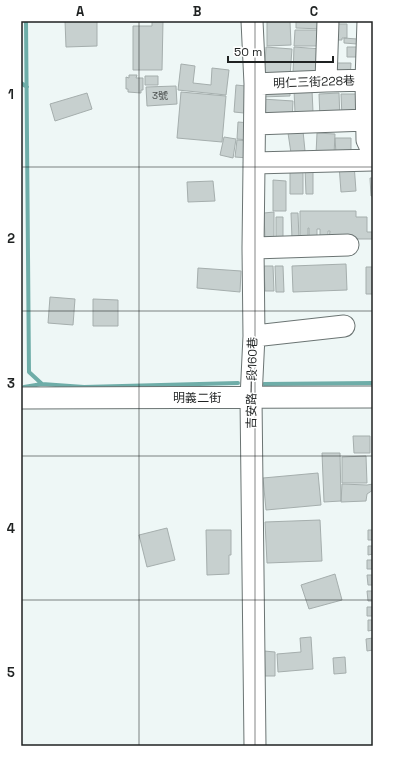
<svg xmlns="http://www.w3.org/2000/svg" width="394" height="767" viewBox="0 0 394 767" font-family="'Space Grotesk','Noto Sans TC',sans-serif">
<rect width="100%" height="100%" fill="#eef7f6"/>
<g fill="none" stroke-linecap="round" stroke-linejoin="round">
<path stroke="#6eada8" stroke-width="4" d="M26,21L29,372L42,384
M21,83L27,87
M264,384L373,383
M23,391L24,387L42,384L84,387L238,383"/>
</g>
<path fill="#c7d0cf" stroke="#a5aead" d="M65,21H97V46L66,47Z
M152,21H163L162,70H133V26H152Z
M267,21H290L291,45L267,46Z
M296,21H324L323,29L296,28Z
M330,24H347V38H342V40H330Z
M295,30H325V46H294Z
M344,38L357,39V44L344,43Z
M266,47L292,49L290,76H262V65H265Z
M294,47L322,49L321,76L293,74Z
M347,47H361V57H347Z
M334,63H351L350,80L334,79Z
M181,64L195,66L193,83L211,85L212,68L229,70L226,95L178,90Z
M129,75H137L136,78H143V90H141V93L128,92V89H126V77L129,78Z
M145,76H158V85H145Z
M236,85L246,86L244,113L234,112Z
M290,85V96L261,97V86Z
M176,86L177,104L147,106L146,87Z
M294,90H312L313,112L295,113Z
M181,92L226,96L222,142L177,138Z
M87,93L92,109L55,121L50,104Z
M339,93L340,119H320L319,94Z
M341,94H362L363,117H342Z
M262,99L293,101L292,121L262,120Z
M238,122L250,123L249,140L237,139Z
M303,131L305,151L291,153L288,133Z
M317,133L335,134L334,155L316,154Z
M224,137L236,139L233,158L220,155Z
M335,138H351V154H336Z
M237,140L250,141L248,158L235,157Z
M290,164H303V194H290Z
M354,164L356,191L341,192L339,165Z
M305,169H313V194H306Z
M370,178H373V196H371Z
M273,180L286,181V211H273Z
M213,181L215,201L188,202L187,182Z
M300,211H356V217H367V232H373V239H329L330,231H328V239H320V229H317V238H309V228H308V239H300Z
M274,212V239H265L264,213Z
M291,213H298L299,239H292Z
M276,217H283V240H276Z
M346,264L347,290L293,292L292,266Z
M264,266H273L274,291H265Z
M275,266H283L284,292H276Z
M366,267H373V294H366Z
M198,268L241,271L240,292L197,288Z
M50,297L75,299L73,325L48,323Z
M93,299L118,300V326H93Z
M353,436H370V453H354Z
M322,453H340L341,501L324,502Z
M366,456L367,483H342V457Z
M318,473L321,505L266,510L263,478Z
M342,484L367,485L373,484V490L367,494L366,501L341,502Z
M320,520L322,561L267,563L265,522Z
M167,528L175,560L147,567L139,535Z
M206,530H231V555H229V574L207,575Z
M368,530H373V540H368Z
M368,546H373V554L368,555Z
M367,560H373V569H367Z
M335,574L342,600L309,609L301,585Z
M367,575H373V585H368Z
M367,591H373V601H368Z
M367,607H373V616H367Z
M368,620H373V630L368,631Z
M311,637L313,669L278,672L277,654L301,652L300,638Z
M373,638V650L367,651L366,639Z
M264,651L275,652V676H265Z
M345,657L346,673L334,674L333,658Z"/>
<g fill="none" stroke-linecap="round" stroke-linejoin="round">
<defs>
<path id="minor" d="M252,21L255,84L253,248L254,336L251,398L255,746
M368,21L366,80L367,140L373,153
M326,81L328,21
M255,84L326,81L373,80
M255,124L367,120
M254,163L373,160
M253,248L348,245
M254,336L344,326
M21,398L373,397"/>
</defs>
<use href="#minor" stroke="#6b7473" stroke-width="23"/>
<use href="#minor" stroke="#fff" stroke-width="21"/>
</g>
<path fill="none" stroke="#1f2222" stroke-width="1" stroke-opacity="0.55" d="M139,21V746M255,21V746M21,167H373M21,311H373M21,456H373M21,600H373"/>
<g text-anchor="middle" stroke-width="3" stroke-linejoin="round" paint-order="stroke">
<g font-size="10" fill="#494e4d">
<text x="160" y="99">3號</text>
</g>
<g font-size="12" fill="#1f2222" stroke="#fff">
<text transform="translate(314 82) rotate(-2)" y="4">明仁三街228巷</text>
<text transform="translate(252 383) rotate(-89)" y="4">吉安路一段160巷</text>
<text x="197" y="402">明義二街</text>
</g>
</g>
<rect width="394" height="767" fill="none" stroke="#ffffff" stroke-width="44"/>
<path d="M228 56v6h105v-6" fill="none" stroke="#1f2222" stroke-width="2"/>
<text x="234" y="56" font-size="12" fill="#1f2222" stroke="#ffffff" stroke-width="3" paint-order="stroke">50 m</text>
<rect x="22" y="22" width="350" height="723" fill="none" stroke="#1f2222" stroke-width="1.5"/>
<g font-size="13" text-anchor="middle" font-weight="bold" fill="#1f2222">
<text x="80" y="16">A</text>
<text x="197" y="16">B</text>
<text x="314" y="16">C</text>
<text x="11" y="99">1</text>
<text x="11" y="243">2</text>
<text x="11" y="388">3</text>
<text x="11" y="533">4</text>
<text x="11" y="677">5</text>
</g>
</svg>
